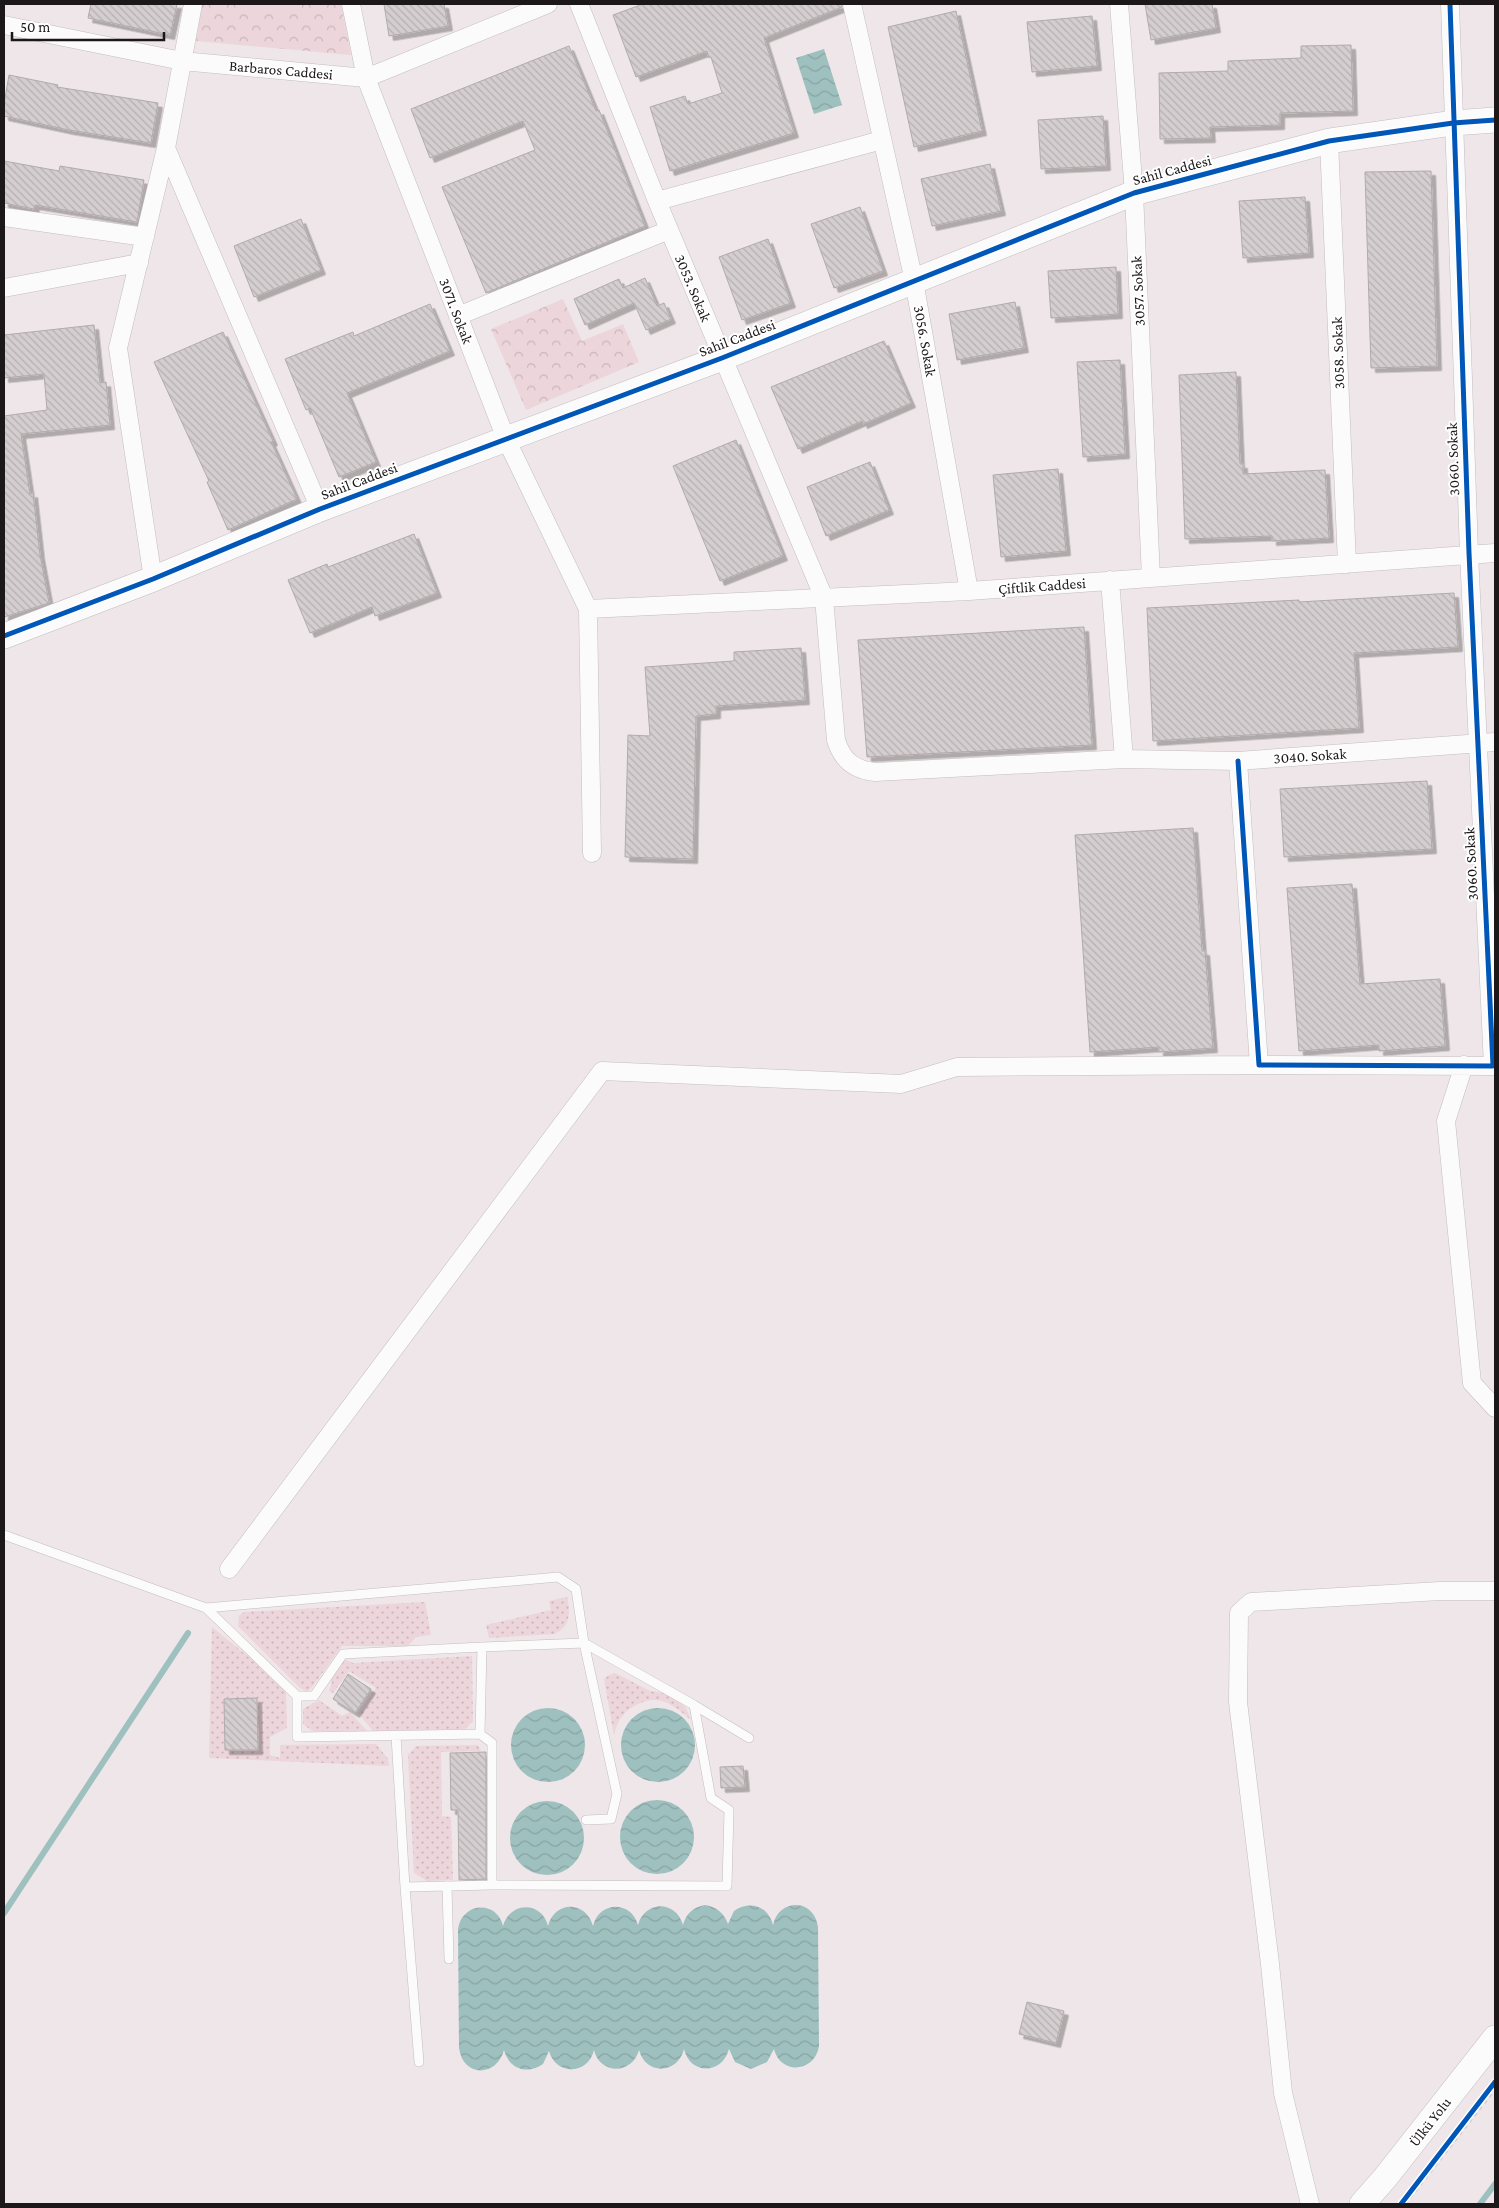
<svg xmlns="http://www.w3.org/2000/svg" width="1499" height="2208" viewBox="0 0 1499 2208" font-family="'Crimson Pro',serif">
<defs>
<pattern id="grass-dots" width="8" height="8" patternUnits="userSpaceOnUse" patternTransform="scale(1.25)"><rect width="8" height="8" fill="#ecd5db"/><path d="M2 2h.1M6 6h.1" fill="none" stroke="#cab6bb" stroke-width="1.8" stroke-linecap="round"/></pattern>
<pattern id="park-crowns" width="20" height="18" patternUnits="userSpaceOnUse" patternTransform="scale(1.25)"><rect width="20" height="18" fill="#ecd5db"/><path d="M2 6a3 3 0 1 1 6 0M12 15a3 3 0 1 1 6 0" fill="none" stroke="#cab6bb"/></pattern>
<pattern id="water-waves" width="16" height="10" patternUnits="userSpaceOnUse" patternTransform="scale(1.25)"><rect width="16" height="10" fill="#9ec0bf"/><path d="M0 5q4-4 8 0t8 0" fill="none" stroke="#88a4a3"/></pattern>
<pattern id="building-back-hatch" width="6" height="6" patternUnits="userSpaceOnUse" patternTransform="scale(1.25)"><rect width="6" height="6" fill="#d5ced0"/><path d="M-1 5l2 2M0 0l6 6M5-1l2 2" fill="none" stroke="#b6b0b2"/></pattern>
<filter id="shadow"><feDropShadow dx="4.5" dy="4.5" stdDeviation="0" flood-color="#0004"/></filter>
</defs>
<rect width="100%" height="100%" fill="#eee6e8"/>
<path fill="url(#grass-dots)" d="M567,1597C571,1612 570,1628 554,1634L489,1638L486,1625L551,1610L549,1601Z
M425,1602L431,1635L416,1637L408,1646H342L313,1686L307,1692L300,1688L238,1626L239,1616L244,1612Z
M212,1627L260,1666L286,1692L287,1728L270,1737V1755L280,1758V1745L376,1744L388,1759L389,1766L209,1758Z
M472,1656L473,1721L465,1729L373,1731L358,1713L376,1688L349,1671L333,1693L329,1691L332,1682L329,1680L343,1659L353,1663Z
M615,1673L650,1691L665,1693L677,1699L686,1708L691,1720C673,1705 660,1693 636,1705C622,1713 618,1720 614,1735L604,1679L609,1675Z
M319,1700L342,1716L350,1712L367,1731H312L303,1724V1709Z
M478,1745L481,1751L441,1752L442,1816L451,1817L453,1880L427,1881L414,1873L408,1755L416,1746Z"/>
<path fill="url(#park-crowns)" d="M202,4H341L351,55L196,41Z
M563,299L582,341L623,324L639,362L526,410L491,329Z"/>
<path fill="#ecd5db" d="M236,4H294L293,14L235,10Z"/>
<path fill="url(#water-waves)" d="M824,49L842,105L814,114L796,58Z
M511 1745a37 37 0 1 1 74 0a37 37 0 1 1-74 0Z
M621 1745a37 37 0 1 1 74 0a37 37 0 1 1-74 0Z
M620 1837a37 37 0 1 1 74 0a37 37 0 1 1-74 0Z
M510 1838a37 37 0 1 1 74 0a37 37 0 1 1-74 0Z
M705,1905C717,1907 724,1913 728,1924L734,1911C750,1900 768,1906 773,1925C779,1898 814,1898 818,1927L819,2046C815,2073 780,2075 774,2049L767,2062L751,2069L735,2062L729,2049C722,2075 690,2075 684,2049C678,2074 646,2076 639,2050C632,2075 600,2075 594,2050C588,2075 556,2076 549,2051L543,2064C527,2075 509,2069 504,2050C497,2077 463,2078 459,2048L458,1929C462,1902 497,1900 503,1926C510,1901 542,1901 548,1926C555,1900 586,1901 593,1926C599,1901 631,1900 638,1925C645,1900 676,1900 683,1925C686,1914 693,1907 705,1905Z"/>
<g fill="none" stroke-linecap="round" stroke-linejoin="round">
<path stroke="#9ec0bf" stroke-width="6" d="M4,1913L188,1633
M1480,2204L1495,2184"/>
</g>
<path fill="url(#building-back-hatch)" stroke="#b0abac" filter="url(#shadow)" d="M91,4H177L170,35L88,18Z
M384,4H444L448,26L389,36Z
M643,4H842V7L764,38L794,133L670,171L650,107L685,96L688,104L722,93L711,57L709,58L707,51L636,77L613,15Z
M1145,4H1212L1216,28L1151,40Z
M956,11L982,131L914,147L888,27Z
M1092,16L1097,66L1032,72L1027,22Z
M1351,45L1353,111L1280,113V125L1210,127L1211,138L1160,139L1159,73L1228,71V61L1301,58V46Z
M569,46L596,111L599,110L645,226L486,293L442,187L535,150L523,121L430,158L411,109Z
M9,75L58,85L57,87L158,103L151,143L69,130L4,116V104Z
M1103,116L1106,166L1041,169L1038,120Z
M4,161L59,171L60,166L144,180L137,222L35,205L34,209L4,203Z
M990,164L1001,211L932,226L921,179Z
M1431,171L1437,366L1371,368L1365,172Z
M1305,197L1309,253L1243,258L1239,201Z
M860,207L883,271L834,288L811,224Z
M301,219L321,270L254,297L234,246Z
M768,239L791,303L742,320L719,257Z
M1116,267L1118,314L1051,318L1048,271Z
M645,278L657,306L664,303L671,319L646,330L634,303L585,325L574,299L619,279L623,288Z
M1015,302L1024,348L957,360L949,314Z
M430,304L450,351L347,393L376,462L339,477L310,408L306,410L285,359L353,332L354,336Z
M94,325L100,383L106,382L110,425L21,434L30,494L33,493L40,555L49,603L4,617V416L47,410L44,374L4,378V335Z
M223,332L273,441L271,442L297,499L228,530L207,482L209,481L154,362Z
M884,341L911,403L863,424L862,421L798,449L771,387Z
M1120,360L1125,454L1083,457L1077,362Z
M1236,372L1240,464H1243V474L1325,470L1329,538L1272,541V536L1185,539L1179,375Z
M736,440L783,556L720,581L673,466Z
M870,462L889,510L826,536L807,487Z
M1058,469L1066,551L1001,557L993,475Z
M414,534L437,593L375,616L372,607L310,633L288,580L327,564L328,567Z
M1454,593L1458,647L1354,653L1359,728L1153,741L1147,608L1299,600V602Z
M1084,627L1092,745L867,757L858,640Z
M801,648L805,700L716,706V714L696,716L693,859L625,857L628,735L650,736L645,667L734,661V652Z
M1427,781L1432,849L1284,857L1280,789Z
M1193,828L1202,951H1205L1213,1048L1159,1052V1047L1090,1052L1075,835Z
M1352,884L1360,984L1440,979L1445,1046L1379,1051V1045L1299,1051L1287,888Z
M348,1674L371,1689L355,1713L333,1699Z
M257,1698L258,1750H225L224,1699Z
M486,1752V1879L459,1880L458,1810H451L450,1753Z
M743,1766L745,1787L721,1788L720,1767Z
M1027,2002L1064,2011L1056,2043L1019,2034Z"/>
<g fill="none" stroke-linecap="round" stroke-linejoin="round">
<defs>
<path id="lane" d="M4,1535L206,1608L297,1696V1737L480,1734L482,1647L343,1654L314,1696H297
M206,1608L558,1577L576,1589L584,1643L694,1705L711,1798L729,1810L727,1886L492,1885V1743L480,1734
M482,1647L584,1643L617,1794L611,1819L586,1820
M694,1705L749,1738
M396,1736L405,1887L492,1885
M447,1886L449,1959
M405,1887L419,2062"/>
<path id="street" d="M351,4L366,78L506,439L588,609L592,853
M579,4L657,201L824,598L836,740C842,760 854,770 875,772L1124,759L1238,761L1495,742
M852,4L914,281L969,591
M1119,4L1134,193L1151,578
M4,25L182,61L366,78L548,4
M1329,141L1347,564
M166,148L320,509
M657,201L882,140
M4,217L145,237
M4,288L139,263
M458,316L669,230
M153,579L118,348L166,148L193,4
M1110,580L1124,759
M588,609L969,591L1495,553
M1238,761L1259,1065L1493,1066L1469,553L1450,4
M1464,1065L1446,1121L1472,1383L1495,1408
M229,1569L602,1071L901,1084L957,1067L1259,1065
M1310,2204L1283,2093L1270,1964L1238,1702L1239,1613L1251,1602L1440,1591H1495"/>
<path id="secondary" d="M4,636L153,579L320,509L722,358L1134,193L1329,141L1453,123L1495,120
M1362,2204L1385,2178L1495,2038"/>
</defs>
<use href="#lane" stroke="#c3bdbf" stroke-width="10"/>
<use href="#street" stroke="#c3bdbf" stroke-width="19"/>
<use href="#secondary" stroke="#c3bdbf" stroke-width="26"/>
<path stroke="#d1cecf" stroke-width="3" stroke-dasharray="4 4" stroke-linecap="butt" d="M1405,2204L1495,2089"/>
<use href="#lane" stroke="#fcfbfc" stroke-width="9"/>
<use href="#street" stroke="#fcfbfc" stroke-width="18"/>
<use href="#secondary" stroke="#fcfbfc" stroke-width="25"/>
<defs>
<path id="cycleway" d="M4,636L153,579L320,509L722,358L1134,193L1329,141L1453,123L1495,120
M1238,761L1259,1065L1493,1066L1469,553L1450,4
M1401,2204L1495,2082"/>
</defs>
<use href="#cycleway" stroke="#fff" stroke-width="8"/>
<use href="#cycleway" stroke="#0057b8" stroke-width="5"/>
</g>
<g text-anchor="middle" stroke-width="4" stroke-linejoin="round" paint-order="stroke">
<g font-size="15" fill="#1c1718" stroke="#fff">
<text transform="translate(281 70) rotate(5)" y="5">Barbaros Caddesi</text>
<text transform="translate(1172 170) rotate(-15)" y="5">Sahil Caddesi</text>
<text transform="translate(693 288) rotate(67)" y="5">3053. Sokak</text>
<text transform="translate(1138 291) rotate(-93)" y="5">3057. Sokak</text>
<text transform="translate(456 311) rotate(69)" y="5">3071. Sokak</text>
<text transform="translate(737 338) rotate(-21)" y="5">Sahil Caddesi</text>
<text transform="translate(925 341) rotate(80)" y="5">3056. Sokak</text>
<text transform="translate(1338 353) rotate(-92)" y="5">3058. Sokak</text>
<text transform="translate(1453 459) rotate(-92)" y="5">3060. Sokak</text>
<text transform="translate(359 481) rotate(-21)" y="5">Sahil Caddesi</text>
<text transform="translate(1042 586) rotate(-4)" y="5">Çiftlik Caddesi</text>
<text transform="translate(1310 756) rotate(-4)" y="5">3040. Sokak</text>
<text transform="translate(1471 864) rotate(-93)" y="5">3060. Sokak</text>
<text transform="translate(1430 2122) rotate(-52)" y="5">Ülkü Yolu</text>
</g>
</g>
<rect width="1499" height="2208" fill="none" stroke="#1c1718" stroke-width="10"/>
<path d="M12 32v8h152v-8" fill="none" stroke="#1c1718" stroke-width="2.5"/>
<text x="20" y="32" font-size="15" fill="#1c1718" stroke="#ffffff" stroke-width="4" paint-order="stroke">50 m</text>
</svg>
